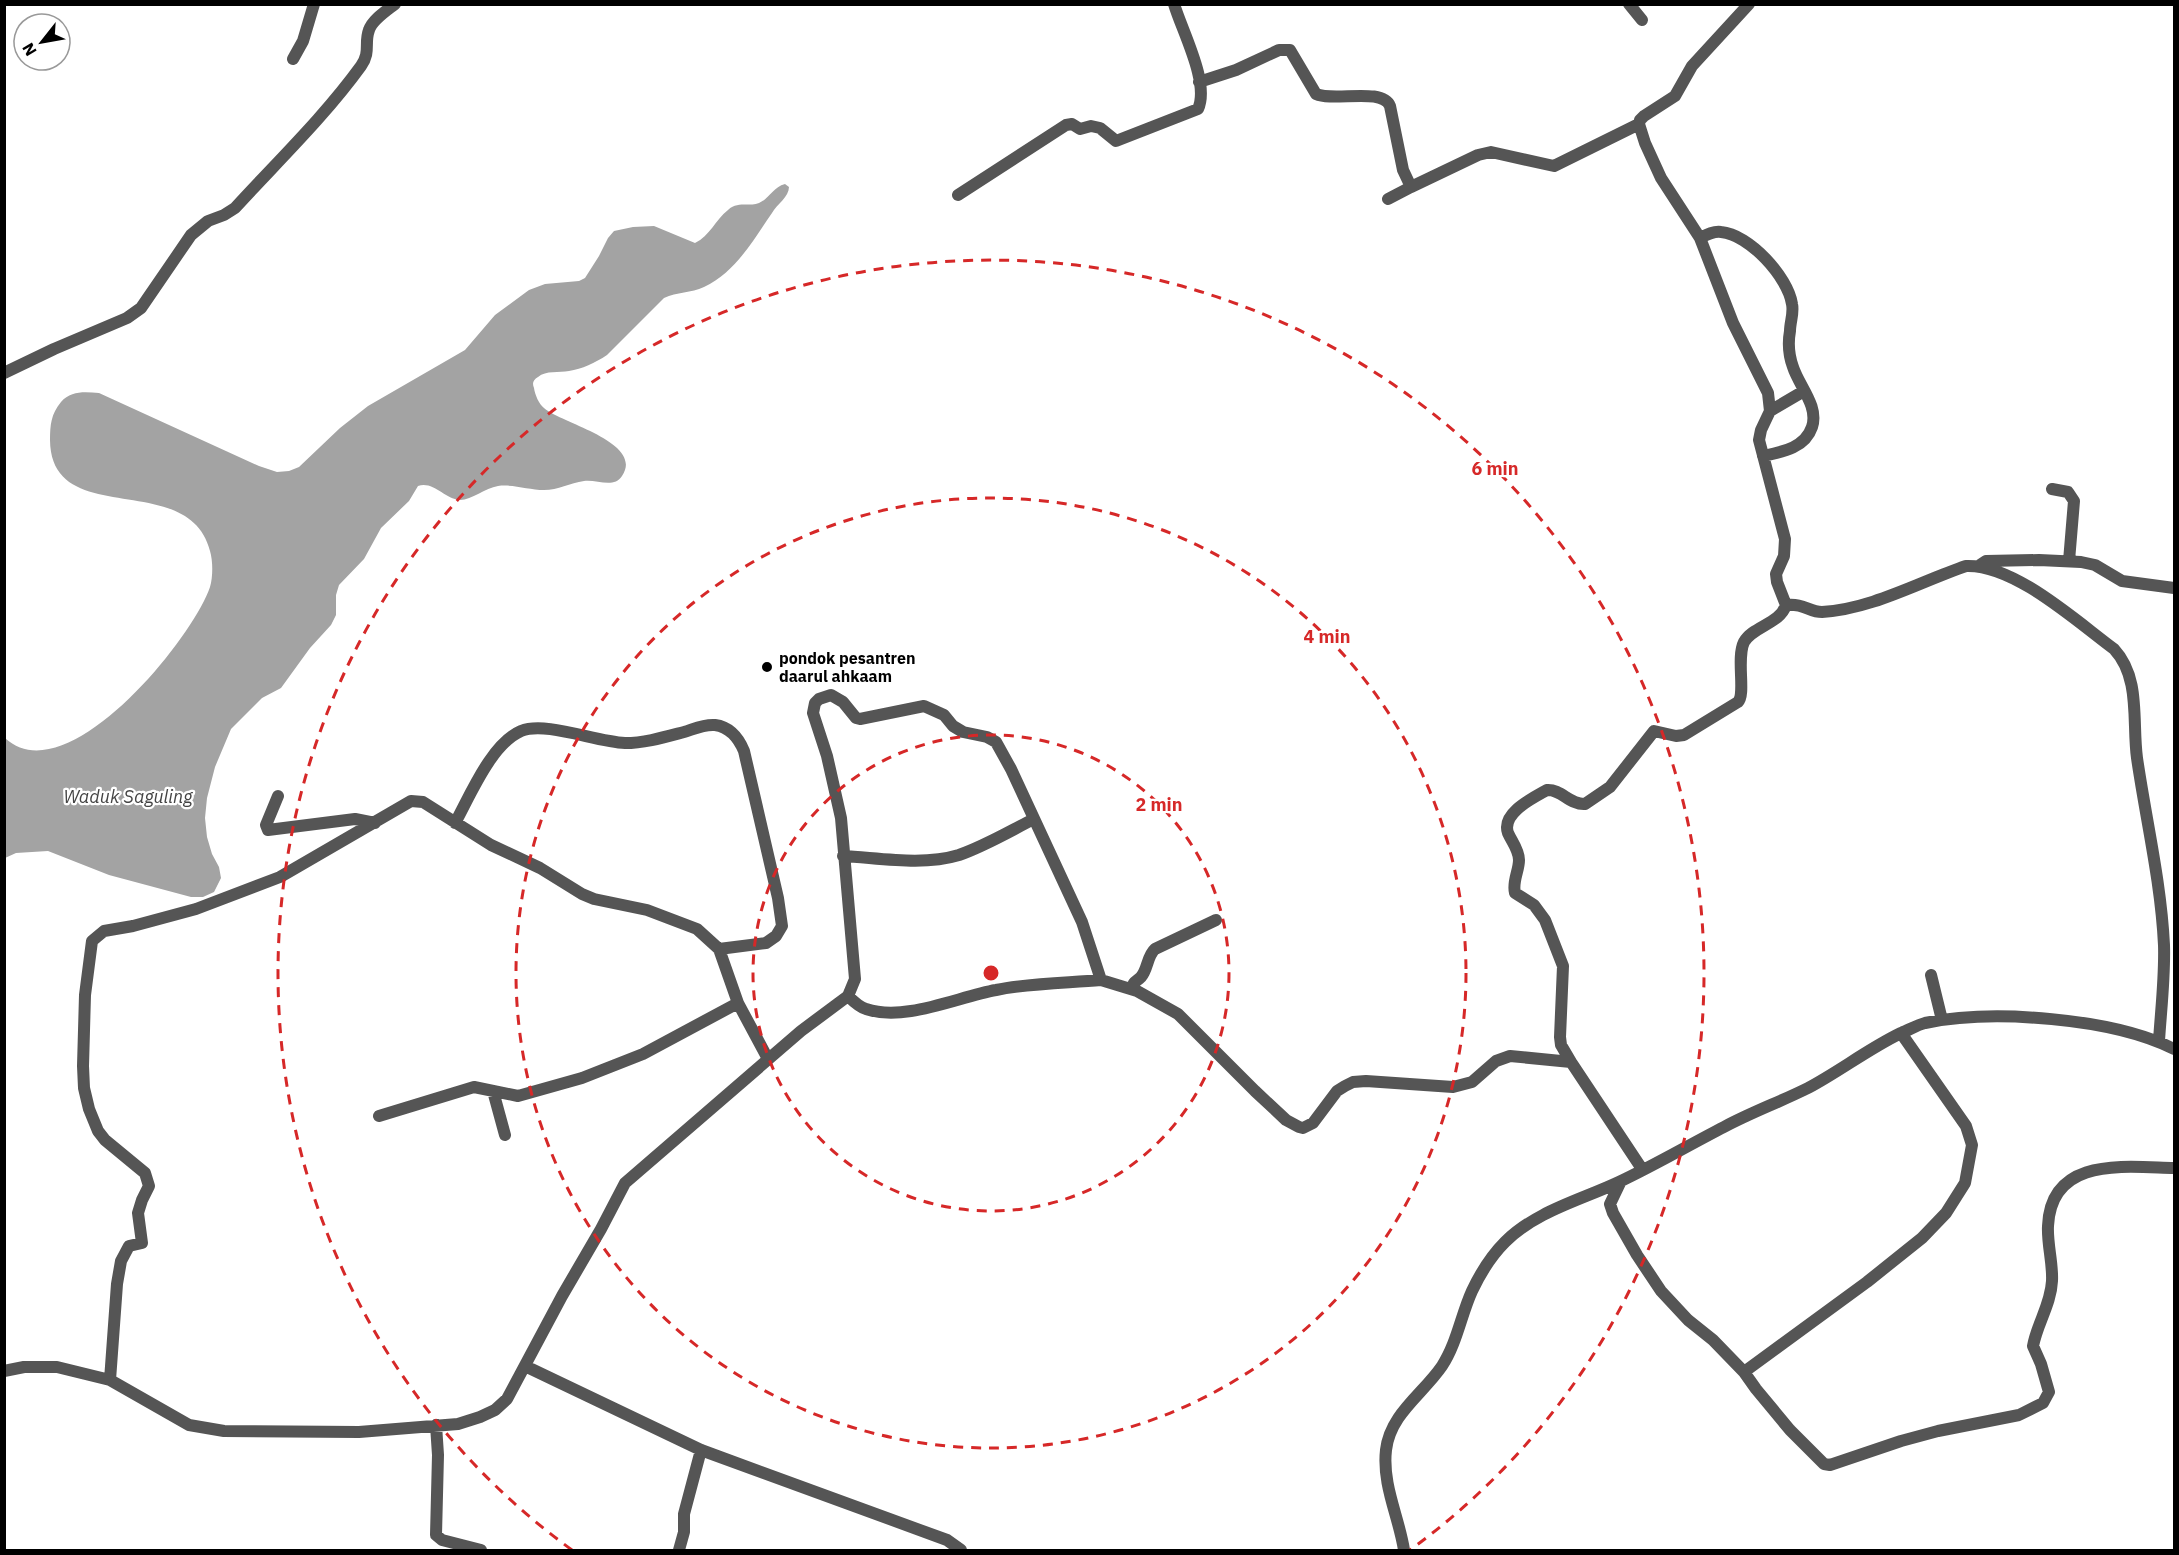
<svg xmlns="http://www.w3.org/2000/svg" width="2179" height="1555" viewBox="0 0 2179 1555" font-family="'IBM Plex Sans',sans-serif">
<rect width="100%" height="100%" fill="#fff"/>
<path fill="#a3a3a3" d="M785,184L789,187C789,197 777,204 772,213C753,240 736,272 704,287C691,293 677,292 664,298L607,355C595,363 582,369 569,371C559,373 546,370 538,377C533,380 532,383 534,388C535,395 539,404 544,408C560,423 645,442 622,476C614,489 596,479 584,481C570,483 558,490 544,490C529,490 513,484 498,486C485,488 472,500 460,500C444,499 434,481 418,486L409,501L381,528L364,559L339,585L336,595V615L331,625L310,648L281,688L262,698L231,729L215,767L207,798L205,818L207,837L212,854L219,867L221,878L214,892L203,897H191L109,875L48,851L16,853L5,858V738C66,795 192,640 210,587C213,577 213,561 210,551C189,468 51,531 50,440C50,425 51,414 61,402C71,390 86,392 99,393L259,466L277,472L289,471L299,467L340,428L368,406L465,350L495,315L529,290L545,284L579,281L585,278L599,256L608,238L614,231L633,227L654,226L695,243C710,236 715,220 728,210C738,201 748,207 759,203C769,199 773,187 785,184Z"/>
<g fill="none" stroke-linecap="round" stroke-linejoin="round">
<path stroke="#555" stroke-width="12" d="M1629,4L1642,20
M1749,4L1692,66L1675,96L1644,116L1640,120L1639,124L1645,143L1661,178L1700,238L1733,323L1768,393L1770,411L1761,430L1759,440L1785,539L1784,556L1776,574L1777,582L1786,605
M293,59L303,41L314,4
M1199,82L1236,70L1279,50H1290L1316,94C1334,102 1382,87 1390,106L1403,170L1411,187L1478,155L1491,152L1554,166L1639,124
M958,195L1066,125L1072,124L1080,129L1091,126L1100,128L1116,141L1198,109C1210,83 1182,31 1174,4
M1388,199L1411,187
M1700,238C1706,235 1713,231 1721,232C1749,234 1788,277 1792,304C1794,313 1790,322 1790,331C1788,342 1789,356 1793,367C1799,386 1819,406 1812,427C1805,448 1782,452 1763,456
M4,373L54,349L127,318L141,308L191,235L208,221L224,215L235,208C278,161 324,117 361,66C371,52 364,43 369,30C372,20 386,11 395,4
M1770,411L1804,391
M2052,489L2068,492L2074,501L2069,561
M1980,565L1986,561L2039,560L2081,562L2095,565L2122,581L2174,588
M278,796L266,825L268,830L355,819L375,823
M455,823C470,796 491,744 521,731C546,721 596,742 625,743C645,743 665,737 684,732C694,729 704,724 715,725C730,727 739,739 744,751L778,898L782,926L776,936L766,943L719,949
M843,856C880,858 923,866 959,855C985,846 1010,831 1034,819
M1931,975L1942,1020
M1132,989C1133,981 1136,982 1141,977C1148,969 1147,956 1155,949L1216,920
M848,996C853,1001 859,1007 866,1009C905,1022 957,997 996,990C1030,983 1066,983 1101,980
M493,1091L505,1135
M379,1116L474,1087L518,1096L582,1078L643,1054L738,1003
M1642,1169L1571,1062L1561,1045L1560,1037L1563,966L1545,920L1534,905L1515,893C1512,882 1519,871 1519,860C1519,850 1512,842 1508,833C1501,813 1533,798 1547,790C1561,789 1570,805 1585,804L1610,787L1654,731L1676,736L1684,735L1738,702C1746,694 1736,658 1744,642C1753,626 1780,624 1786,605C1804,603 1809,612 1822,612C1872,609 1919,582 1966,566C2014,564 2076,621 2114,649C2141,678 2132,722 2137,758C2146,820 2161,882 2164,945C2165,977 2161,1009 2159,1041
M1621,1181L1610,1204L1613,1213L1637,1255L1661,1291L1688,1320L1713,1340L1744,1372L1756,1389L1790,1430L1824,1464L1830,1465L1901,1441L1938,1431L2019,1415L2043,1403L2049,1392L2041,1364L2033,1346C2037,1324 2051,1304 2052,1281C2053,1263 2047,1244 2048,1226C2051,1156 2125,1167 2174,1168
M525,1366L701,1450L947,1540L961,1550
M4,1371L24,1367H57L110,1380L189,1425L224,1431L359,1432L458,1424L480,1417L495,1410L507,1399L562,1296L601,1229L625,1183L801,1031L848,996L855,979L841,818L827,756L813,713L815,703L819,699L831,695L843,702L856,718L860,719L924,706L944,715L953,726L963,732L987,737L996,742L1011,769L1082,922L1101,980L1137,991L1178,1014L1255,1091L1286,1120L1299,1127L1303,1128L1313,1123L1337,1091L1345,1086L1353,1082L1366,1081L1453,1087L1472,1082L1496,1061L1510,1056L1571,1062
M1744,1372L1867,1282L1922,1238L1946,1213L1965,1183L1972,1145L1966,1126L1901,1033
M110,1380L117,1284L121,1261L129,1246L142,1243L138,1213L142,1200L149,1186L145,1173L105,1140L98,1131L89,1109L84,1088L83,1066L85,995L92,941L104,931L133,926L196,909L280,877L411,801L423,802L491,845L540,868L582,894L594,899L647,910L697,929L719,949L738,1003L768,1059
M436,1425L438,1455L436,1535L442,1540L481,1550
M679,1550L684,1532V1514L701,1450
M1404,1550C1399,1517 1382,1485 1386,1450C1390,1414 1423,1394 1442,1366C1457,1343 1461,1315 1472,1291C1480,1274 1492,1255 1505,1242C1536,1211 1581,1200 1619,1182C1655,1165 1689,1145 1724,1127C1752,1112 1780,1102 1808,1088C1840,1071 1868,1049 1901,1033C1909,1030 1917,1025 1925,1023C1993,1009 2112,1018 2174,1049"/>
</g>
<g fill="none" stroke="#d62828" stroke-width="3" stroke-dasharray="10 8">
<circle cx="991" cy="973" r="238"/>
<circle cx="991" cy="973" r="475"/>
<path d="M572 1550A713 713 0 1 1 1410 1550"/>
</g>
<circle fill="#000" stroke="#fff" stroke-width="2" cx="767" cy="667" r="6"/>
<g text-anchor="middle" stroke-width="4.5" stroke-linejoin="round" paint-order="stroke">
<g font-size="16" font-weight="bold" fill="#000" stroke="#fff" text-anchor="start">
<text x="779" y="664">pondok pesantren<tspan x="779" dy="18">daarul ahkaam</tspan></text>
</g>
<g font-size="18" font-style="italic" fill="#444" stroke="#fff">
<text x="128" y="803">Waduk Saguling</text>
</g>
</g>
<circle cx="991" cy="973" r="9" fill="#d62828" stroke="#fff" stroke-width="3"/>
<g font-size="18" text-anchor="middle" font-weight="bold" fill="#d62828" stroke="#fff" stroke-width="4.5" stroke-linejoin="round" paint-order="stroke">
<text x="1495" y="475">6 min</text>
<text x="1327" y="643">4 min</text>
<text x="1159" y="811">2 min</text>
</g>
<rect width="2179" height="1555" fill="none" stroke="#000000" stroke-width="12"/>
<g transform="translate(42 42) rotate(239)"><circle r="28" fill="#ffffff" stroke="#999999" stroke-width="1.5"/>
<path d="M0-4.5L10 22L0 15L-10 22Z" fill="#000000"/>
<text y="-9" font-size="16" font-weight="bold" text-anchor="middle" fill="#000000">N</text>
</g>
</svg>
